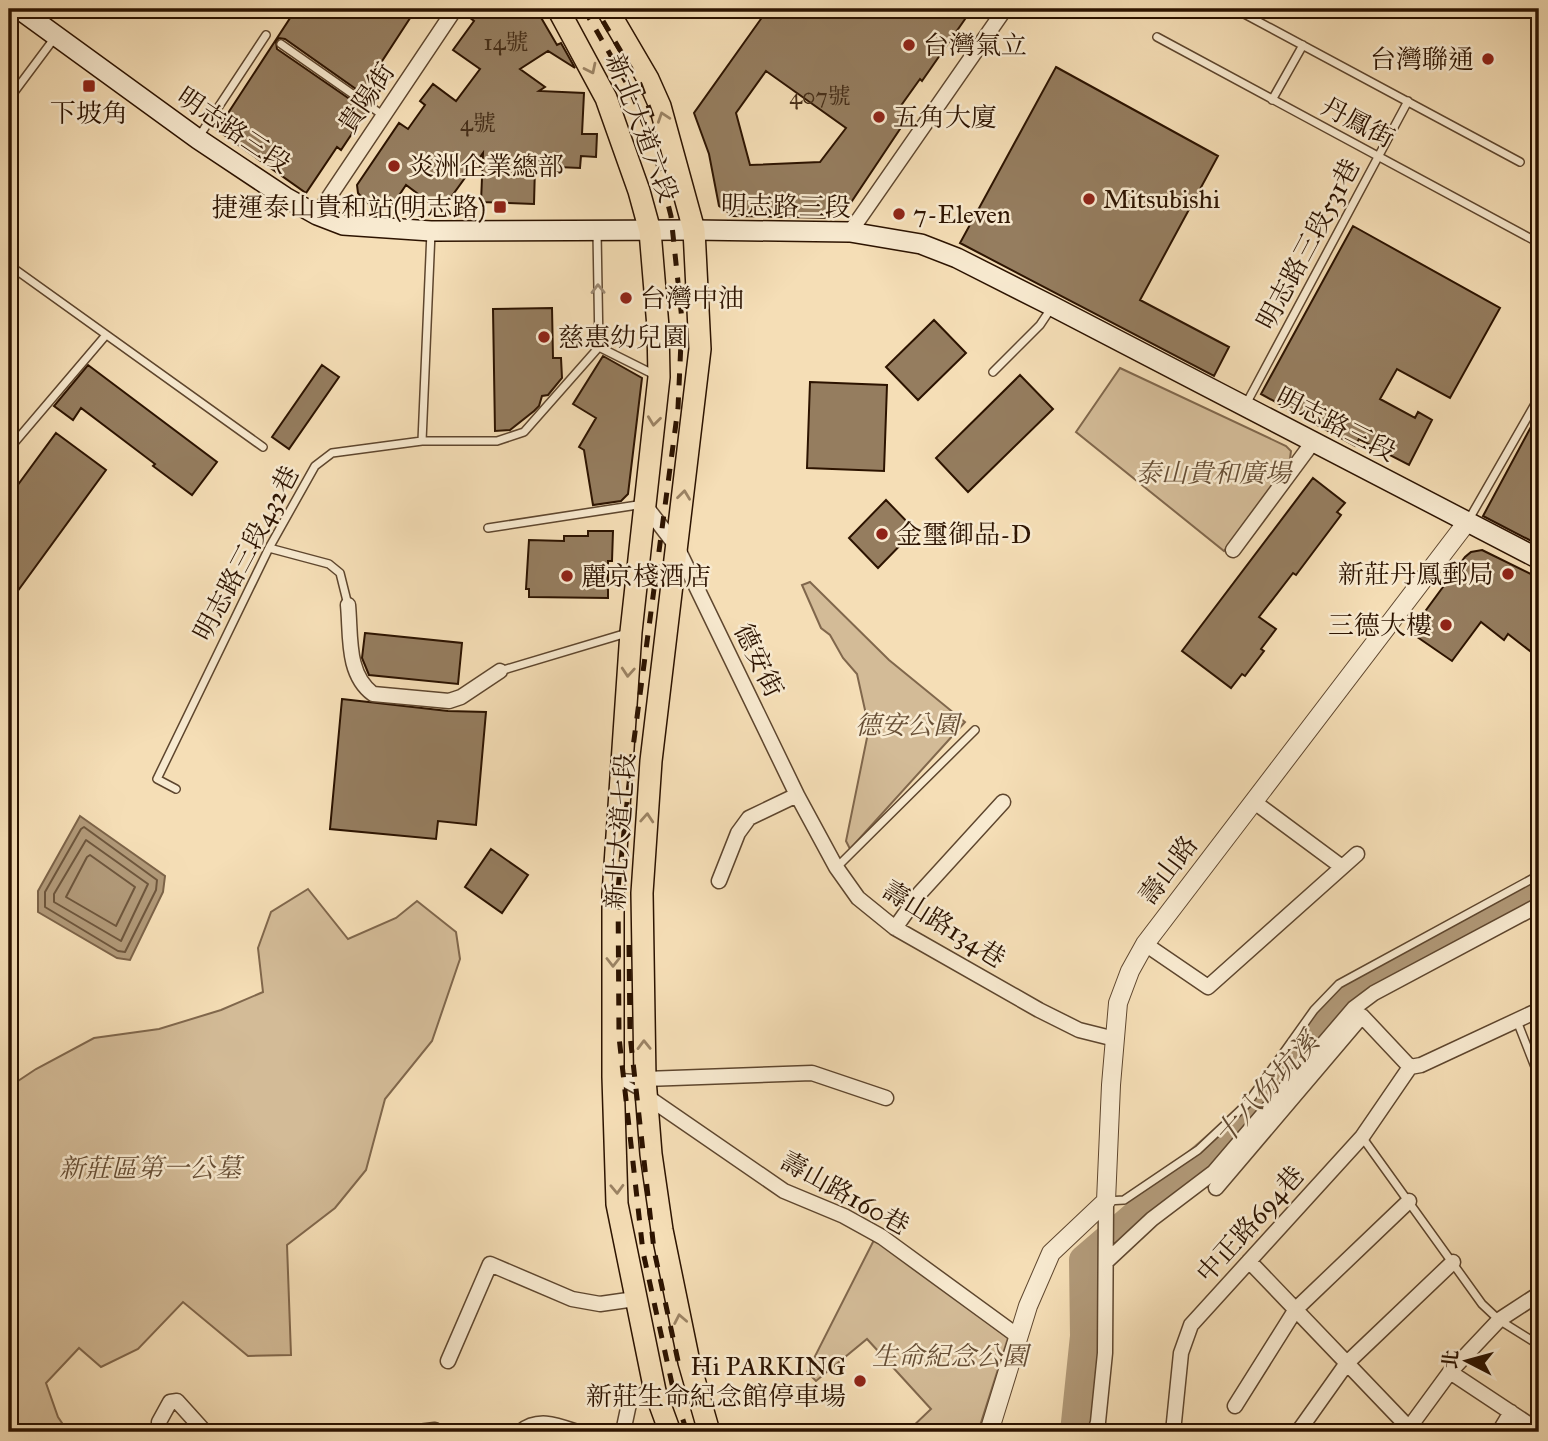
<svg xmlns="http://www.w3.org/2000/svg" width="1548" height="1441" viewBox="0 0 1548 1441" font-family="'IM FELL Great Primer','Noto Serif TC',serif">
<rect width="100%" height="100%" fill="#f5deb6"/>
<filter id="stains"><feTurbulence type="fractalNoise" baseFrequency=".00286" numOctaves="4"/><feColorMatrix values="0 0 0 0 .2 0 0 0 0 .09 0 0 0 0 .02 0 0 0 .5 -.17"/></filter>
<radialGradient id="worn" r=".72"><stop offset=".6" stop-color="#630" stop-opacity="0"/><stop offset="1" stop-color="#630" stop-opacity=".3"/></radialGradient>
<path fill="#d3bb97" stroke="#80674c" stroke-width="2" d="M1120,368L1286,446L1291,451L1289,466L1224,551L1076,432Z
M810,582L889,660L965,722L850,849L846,841L869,728L857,674L843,658L830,635L821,628L802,585Z
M308,889L348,939L396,918L417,901L456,932L460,959L432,1041L385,1099L366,1170L335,1208L287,1245L291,1355L248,1356L183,1302L138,1349L101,1367L79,1348L46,1383L58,1417L68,1432H9V1087L36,1069L94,1038L159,1029L221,1010L263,992L258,948L271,912Z
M875,1238L1008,1338L978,1432H907L931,1409L867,1339L816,1381L807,1372Z"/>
<path fill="#b19978" stroke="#7c6348" stroke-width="2" d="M80,816L165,876L163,892L130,960L117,958L38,912V891Z"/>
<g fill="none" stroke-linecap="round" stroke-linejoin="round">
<path stroke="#6e563c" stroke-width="2" d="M84,827L157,880L156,890L125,952L118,951L45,907V892L81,829Z
M86,840L148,884L121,941L54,902V894Z
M90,855L135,887L116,926L66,897L87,857Z"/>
<path stroke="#b19978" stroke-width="30" d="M1075,1432L1085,1336L1084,1260L1242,1124L1343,1000L1539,896"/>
</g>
<path fill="#957d5f" stroke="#2c1300" stroke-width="2" fill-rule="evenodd" d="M296,9H416L375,72L387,80L373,101L285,39L279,38L276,41L277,49L367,111L341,150L337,147L306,193L217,130Z
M465,9H536L557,45L561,43L575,68L548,51L520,69L545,87L539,91L584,93L582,134H597L596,157L581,156L580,168L535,166L534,204L481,202L483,153L441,211L406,185L390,209L374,208L363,199L358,193L357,185L399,123L408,129L425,105L420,101L433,84L456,101L480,69L453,50L474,21L464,13Z
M768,9H972L922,81L920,79L900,107L910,114L844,213L836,218L733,216L719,206L709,154L694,113ZM766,71L846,128L820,162L750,165L736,113Z
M1056,67L1218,156L1140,300L1229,347L1214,376L960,243Z
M1353,226L1500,308L1450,398L1397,369L1380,399L1415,418L1418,412L1432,420L1409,465L1359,439L1355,446L1261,394Z
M552,308L553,358H561L562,378L548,395L542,396L539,406L534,411L510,430L495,431L493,309Z
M934,320L966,353L918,400L886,367Z
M603,356L642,378L628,494L621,501L593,505L584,450L579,447L596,418L573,404Z
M88,365L217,462L192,495L153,466L155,464L81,408L73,420L54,406Z
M322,365L339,377L289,449L272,437Z
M1020,375L1053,409L968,492L936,458Z
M810,382L887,385L884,471L807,468Z
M1539,412V545L1483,516Z
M56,433L106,470L9,603V497Z
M1313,478L1345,503L1337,512L1341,515L1296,575L1293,573L1259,617L1276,629L1261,649L1264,651L1245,676L1242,674L1231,688L1182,651Z
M886,500L915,530L878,568L849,538Z
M588,531H613L612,561H608V598L529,597V589H526L529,540L564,541V536H588Z
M1482,550L1539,578V639L1530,651L1508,634L1504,640L1481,622L1452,661L1410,632L1465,557L1471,552Z
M365,633L462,643L458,684L369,675L362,658Z
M342,699L448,711L486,712L476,825L438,821L436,839L330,829Z
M491,849L528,875L502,913L465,887Z"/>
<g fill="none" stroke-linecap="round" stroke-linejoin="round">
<defs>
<path id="service" d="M1235,9L1520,162
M1157,37L1539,243
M281,44L384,116
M9,99L56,36
M1272,100L1303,45
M198,138L266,35
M9,265L263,447
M599,347L655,375
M993,372L1040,325L1052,307
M1245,406L1408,101
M422,441H497L524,432L599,347L597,232
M9,449L106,335
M1468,521L1539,397
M488,528L644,504
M269,548L329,564L340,573L348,605
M500,671L627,633
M9,789V793
M176,789L157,779L269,548L315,466L332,453L422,441L431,232
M837,867L975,730
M1517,1021L1539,1077
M642,1079L613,1077L642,1093
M1362,1137L1482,1304L1499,1320L1539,1345
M1106,1201L1124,1200L1198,1150L1247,1104L1314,1010L1339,984L1539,875"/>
<path id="minor" d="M317,215L455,9
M850,232L1005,9
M644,504L677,547L797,795L836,867L858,898L895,928L1039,1010L1079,1030L1115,1039
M1233,550L1313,442
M348,605C351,635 346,674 373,694L449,701L461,697L500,671
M1253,801L1342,867
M719,881L738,833L749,818L797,795
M895,928L920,893L1003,802
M1145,944L1208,987L1357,854
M645,1079L812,1073L886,1098
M646,1096L784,1191L844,1216L882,1237L1019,1337
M1216,1188L1362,1016L1410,1067
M1107,1261L1152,1219L1214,1172L1354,1008L1374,993L1539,905
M1249,1261L1409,1428
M448,1361L490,1264L572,1299L600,1304L635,1299
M1450,1372L1539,1431
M1235,1406L1296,1309L1409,1201
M159,1422L170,1402L177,1401L205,1432
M418,1432L435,1430L437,1432
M520,1432C538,1417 557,1425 577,1432
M623,1432L630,1399L655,1391
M1095,1432L1098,1422L1105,1353L1106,1201
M1173,1432L1181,1353L1191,1325L1362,1137L1410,1067L1421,1065L1539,1010
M1298,1432L1347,1363L1453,1262
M1406,1432L1450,1372L1499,1320L1539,1294
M1499,1432L1511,1412"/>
<path id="tertiary" d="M989,1432L1028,1306L1051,1253L1106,1201L1111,1085L1118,1003L1130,971L1145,944L1467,522"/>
<path id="secondary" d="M19,9L198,139L285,197L317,215L343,225L431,231L694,230L850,232L921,244L957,258L1052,306L1539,559"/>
<path id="primary" d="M558,9L606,98L639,191L650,231L658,327L659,377L631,632L613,894V1077L617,1204L655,1391L670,1432
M607,9L648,79L660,106L694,230L700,349L651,761L642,893L645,1079L651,1154L662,1230L689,1362L709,1432"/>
</defs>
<use href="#service" stroke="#5e462e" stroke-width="10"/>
<use href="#minor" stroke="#5e462e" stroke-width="17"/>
<use href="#tertiary" stroke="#5e462e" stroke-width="20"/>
<use href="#secondary" stroke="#2c1300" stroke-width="22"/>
<use href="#primary" stroke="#2c1300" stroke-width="24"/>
<use href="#service" stroke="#f8ead0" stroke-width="7"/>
<use href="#minor" stroke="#f8ead0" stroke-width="14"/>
<use href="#tertiary" stroke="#f8ead0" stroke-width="18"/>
<use href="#secondary" stroke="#f8ead0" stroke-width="19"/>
<use href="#primary" stroke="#f5deb6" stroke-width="21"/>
<path stroke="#2c1300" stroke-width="5" stroke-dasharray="12 12" stroke-linecap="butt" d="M584,9L630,89L654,149L671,216L682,320L678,408L632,755L618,889L619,1037L643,1252L674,1393L687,1432
M603,21L640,84L655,124
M629,945L630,1035L654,1250L678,1361"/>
</g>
<defs><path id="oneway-chevron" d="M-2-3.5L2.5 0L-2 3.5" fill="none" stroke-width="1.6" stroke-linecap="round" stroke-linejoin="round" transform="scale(1.75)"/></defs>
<g stroke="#9b8364">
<use href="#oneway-chevron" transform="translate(591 69) rotate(64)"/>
<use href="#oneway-chevron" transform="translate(663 117) rotate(-109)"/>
<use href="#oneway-chevron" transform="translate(654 421) rotate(97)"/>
<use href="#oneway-chevron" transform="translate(684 495) rotate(-83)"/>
<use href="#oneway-chevron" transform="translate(628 672) rotate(94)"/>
<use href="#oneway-chevron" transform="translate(647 818) rotate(-86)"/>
<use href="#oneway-chevron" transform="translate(613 962) rotate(90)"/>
<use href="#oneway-chevron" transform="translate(644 1045) rotate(-91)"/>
<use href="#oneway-chevron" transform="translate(617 1189) rotate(88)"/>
<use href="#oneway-chevron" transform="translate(680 1319) rotate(-101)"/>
</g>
<use stroke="#9c8972" href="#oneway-chevron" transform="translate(598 289) rotate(-91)"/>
<g fill="#8f2418" stroke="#f8ead0" stroke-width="2.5">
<circle cx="909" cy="45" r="7"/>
<circle cx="1488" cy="59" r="7"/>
<rect x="82" y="79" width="14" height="14" rx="3.5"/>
<circle cx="879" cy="117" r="7"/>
<circle cx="394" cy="166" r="7"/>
<circle cx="1089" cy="199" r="7"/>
<rect x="493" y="200" width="14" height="14" rx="3.5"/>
<circle cx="899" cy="214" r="7"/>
<circle cx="626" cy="298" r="7"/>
<circle cx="544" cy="337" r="7"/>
<circle cx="882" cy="534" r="7"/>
<circle cx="1508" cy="574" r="7"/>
<circle cx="567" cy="576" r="7"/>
<circle cx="1446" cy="625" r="7"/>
<circle cx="860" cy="1381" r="7"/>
</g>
<g text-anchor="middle" stroke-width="5" stroke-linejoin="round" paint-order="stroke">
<g font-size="23" fill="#462e18">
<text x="506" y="50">14號</text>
<text x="820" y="104">407號</text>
<text x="478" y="131">4號</text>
</g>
<g font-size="26" fill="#2c1300" stroke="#f8ead0" text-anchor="start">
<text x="923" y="54">台灣氣立</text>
<text x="1474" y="68" text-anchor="end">台灣聯通</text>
<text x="89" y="122" text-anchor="middle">下坡角</text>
<text x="893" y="126">五角大廈</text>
<text x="408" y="175">炎洲企業總部</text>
<text x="1103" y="208">Mitsubishi</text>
<text x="486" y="216" text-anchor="end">捷運泰山貴和站(明志路)</text>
<text x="913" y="223">7-Eleven</text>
<text x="640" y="307">台灣中油</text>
<text x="558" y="346">慈惠幼兒園</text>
<text x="896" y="543">金璽御品-D</text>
<text x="1494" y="583" text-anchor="end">新莊丹鳳郵局</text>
<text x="581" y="585">麗京棧酒店</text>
<text x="1432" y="634" text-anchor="end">三德大樓</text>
<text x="846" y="1375" text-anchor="end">Hi PARKING<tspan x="846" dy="30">新莊生命紀念館停車場</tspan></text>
</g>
<g font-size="26" fill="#2c1300" stroke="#f8ead0">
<text transform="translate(366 98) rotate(-56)" y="9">貴陽街</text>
<text transform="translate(1358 122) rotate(28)" y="9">丹鳳街</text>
<text transform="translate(642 128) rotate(69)" y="9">新北大道六段</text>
<text transform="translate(234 130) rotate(34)" y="9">明志路三段</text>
<text transform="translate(786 206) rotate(1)" y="9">明志路三段</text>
<text transform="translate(1308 244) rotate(-62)" y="9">明志路三段531巷</text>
<text transform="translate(1336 424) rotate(27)" y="9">明志路三段</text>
<text transform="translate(246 553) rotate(-62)" y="9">明志路三段432巷</text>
<text transform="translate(759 660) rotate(64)" y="9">德安街</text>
<text transform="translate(620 831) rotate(-86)" y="9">新北大道七段</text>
<text transform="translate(1168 870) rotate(-53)" y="9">壽山路</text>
<text transform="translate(944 924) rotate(32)" y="9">壽山路134巷</text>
<text transform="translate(845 1193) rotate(29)" y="9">壽山路160巷</text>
<text transform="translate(1250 1224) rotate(-48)" y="9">中正路694巷</text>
</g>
<g font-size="26" font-style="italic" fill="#664e35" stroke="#f8ead0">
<text x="1213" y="482">泰山貴和廣場</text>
<text x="907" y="734">德安公園</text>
<text x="150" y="1177">新莊區第一公墓</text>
<text x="950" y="1365">生命紀念公園</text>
</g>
<g font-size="28" font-style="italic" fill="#614930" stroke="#f8ead0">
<text transform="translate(1266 1088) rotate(-48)" y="10">十八份坑溪</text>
</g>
</g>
<rect width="1548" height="1441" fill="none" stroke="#f5deb6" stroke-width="35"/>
<rect x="10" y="10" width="1527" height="1420" fill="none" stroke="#2c1300" stroke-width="3.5"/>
<rect x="18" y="18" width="1513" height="1406" fill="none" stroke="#2c1300" stroke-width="2"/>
<g transform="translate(1467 1361) rotate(276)" stroke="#f8ead0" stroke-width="5" paint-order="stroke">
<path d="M0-5L12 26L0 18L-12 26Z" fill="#2c1300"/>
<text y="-10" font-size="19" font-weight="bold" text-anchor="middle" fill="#2c1300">北</text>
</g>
<rect width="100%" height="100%" filter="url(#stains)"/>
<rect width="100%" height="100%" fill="url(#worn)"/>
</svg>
